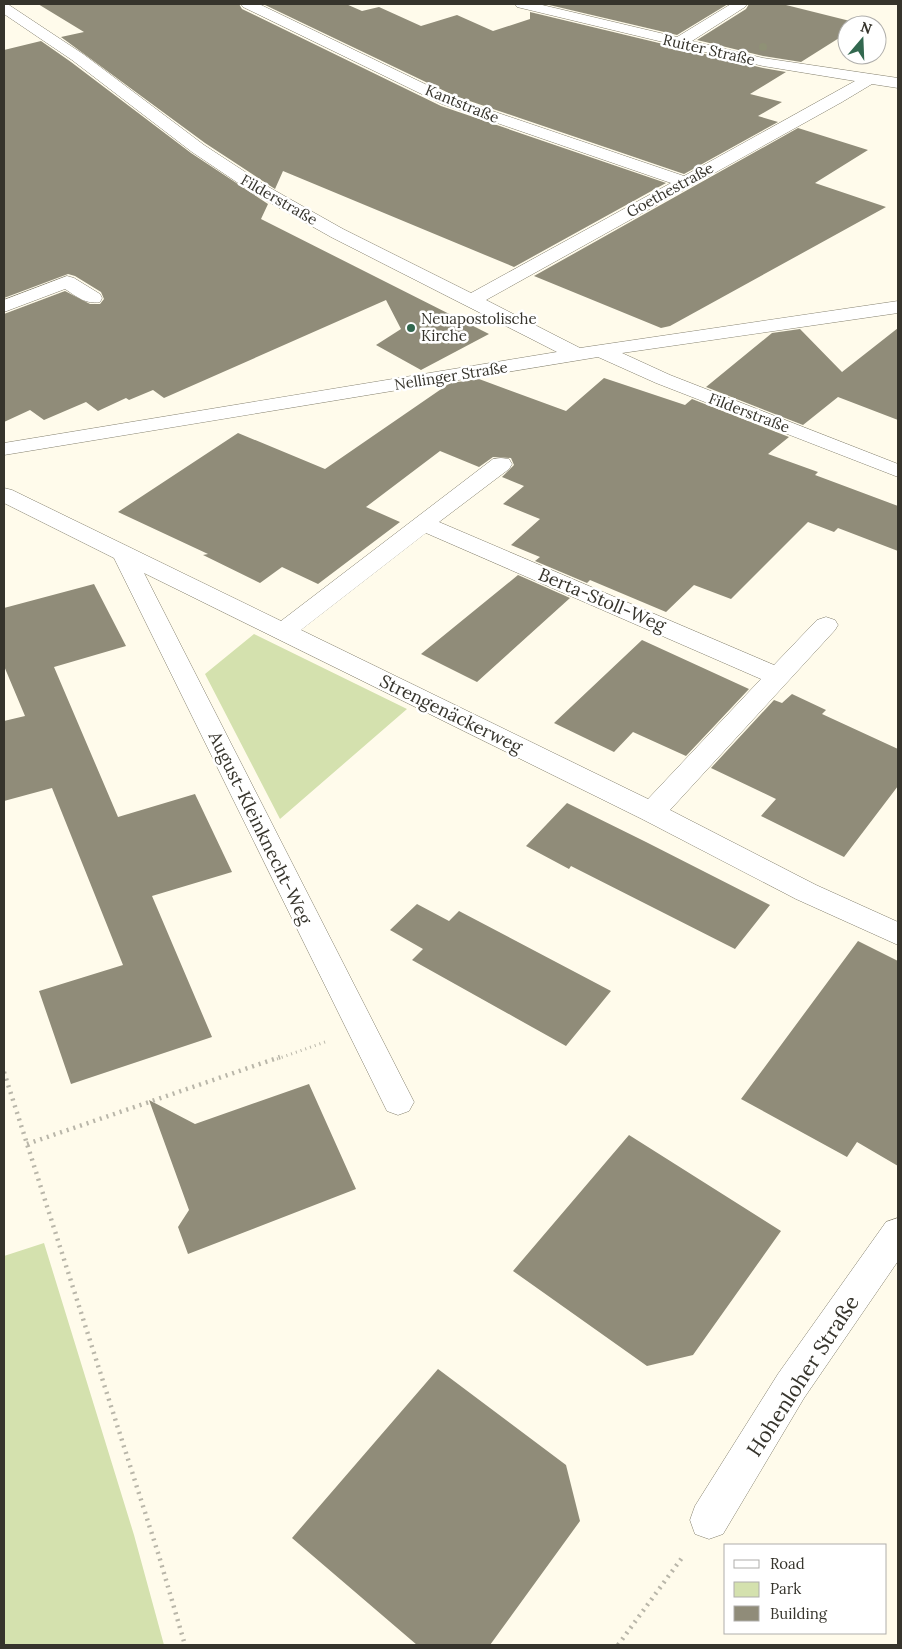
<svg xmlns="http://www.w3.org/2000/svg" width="902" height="1649" viewBox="0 0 902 1649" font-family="Lora,serif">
<rect width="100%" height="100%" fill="#fffbeb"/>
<path fill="#d4e1ae" d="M254,634L407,709L280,819L205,674Z
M44,1243L134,1535L164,1645H4V1256Z"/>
<path fill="#908c79" d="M38,4H239L242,9L441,106L666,183L514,267L283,171L275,189L205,143L61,37L84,32Z
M263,4H346L362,11L379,7L421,26L457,15L493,31L530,19V12L763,68L786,72L750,94L782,102L758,116L778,122L684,174L455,96Z
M545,4H728L677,35Z
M749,4H782L862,24L847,25V33L801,62L763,56L697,40L746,9Z
M41,41L71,62L191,153L268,204L261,219L489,334L421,370L376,345L401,329L386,300L164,398L153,390L129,400L126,398L98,411L86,402L44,420L30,410L4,422V314L65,291L90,304H100L104,299L101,292L75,276L68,274L4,298V50Z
M798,128L868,150L815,183L886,207L670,326L661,328L534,276Z
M898,328V420L838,397L803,425L706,387L772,333L800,329L842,372Z
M604,378L685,405L692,399L789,437L768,454L818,472L815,475L898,506V551L838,528L834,532L808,522L731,599L694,585L666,612L590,580L587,583L535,561L540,557L511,545L540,519L503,504L524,486L502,477L514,465L511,458L493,457L479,467L440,451L366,507L400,522L318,584L282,567L260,583L203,555L208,554L118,512L238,433L325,469L450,383L479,379L566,411Z
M518,575L570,598L477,682L421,654Z
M94,584L126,646L54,667L118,817L195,794L232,872L152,896L212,1037L71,1084L39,991L123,965L52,788L4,801V721L25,716L4,666V608Z
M642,640L749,689L686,756L633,732L614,752L554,723Z
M792,694L826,710L822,714L898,749V786L844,857L761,816L776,799L711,768L774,700L782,703Z
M567,803L646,842L770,905L735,949L571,866L569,869L526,846Z
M417,904L449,921L459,911L611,991L566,1046L412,960L423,949L390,930Z
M858,941L898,961V1166L857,1142L847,1157L741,1099Z
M309,1084L356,1189L188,1254L178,1227L189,1210L149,1100L195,1124Z
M629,1135L781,1231L693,1355L647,1366L513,1271Z
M438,1369L566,1465L580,1521L490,1645H417L292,1538Z"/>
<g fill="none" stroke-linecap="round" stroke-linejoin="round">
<defs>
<path id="minor" d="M4,4L9,5L83,54L204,145L265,185L343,229L471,293L671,183L442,104L243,7L241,4H259L454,98L684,176L855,81L763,66L517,7L515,4H538L677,37L731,4H747L745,7L692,41L763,58L898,78V88L872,84L842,102L486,300L580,348L898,301V313L622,353L670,375L898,464V477L656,383L598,357L4,455V443L557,352L331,237L253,193L192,152L72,60L4,14Z
M67,276L74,278L100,294L102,298L100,302C86,305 76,296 65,289L4,312V300Z
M501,458L509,459L512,464L509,469L439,522L774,665L817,620L826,617L835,620L838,625L835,630L670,810L816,885L898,922V945L796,899L642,819L144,573L414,1102L409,1111L398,1115L387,1111L114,558L4,503V488L12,490L281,621L493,459ZM426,533L761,679L648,799L301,630Z
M898,1218V1261L804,1398L723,1534L709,1539L695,1534L690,1520L695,1506L778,1374L886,1222Z"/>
</defs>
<use href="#minor" stroke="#837f6d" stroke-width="1"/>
<path stroke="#b9b6a9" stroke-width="3" stroke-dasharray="1 4" stroke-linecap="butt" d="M277,1059L325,1042"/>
<path stroke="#b9b6a9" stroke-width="4.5" stroke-dasharray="2 5" stroke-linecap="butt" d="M4,1072L159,1556L185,1645
M27,1144L280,1057
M618,1645L684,1555"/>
<use href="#minor" fill="#fff" fill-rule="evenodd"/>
</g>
<circle fill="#8f9176" cx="763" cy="47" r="4"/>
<circle fill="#32684f" stroke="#fff" stroke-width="2" cx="411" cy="328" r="5"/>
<g text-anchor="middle" stroke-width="5" stroke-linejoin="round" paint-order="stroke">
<g font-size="15" fill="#36342c" stroke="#fff">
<text transform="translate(709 50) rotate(13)" y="5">Ruiter Straße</text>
<text transform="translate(462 104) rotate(22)" y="5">Kantstraße</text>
<text transform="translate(670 190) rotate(-29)" y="5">Goethestraße</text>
<text transform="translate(279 200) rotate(30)" y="5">Filderstraße</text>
<text transform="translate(451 376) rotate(-9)" y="5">Nellinger Straße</text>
<text transform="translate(749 413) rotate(21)" y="5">Filderstraße</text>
</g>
<g font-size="15" fill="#36342c" stroke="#fff" text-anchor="start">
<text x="421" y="324">Neuapostolische<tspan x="421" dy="17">Kirche</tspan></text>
</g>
<g font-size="18" fill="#36342c" stroke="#fff">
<text transform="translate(602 600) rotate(23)" y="6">Berta-Stoll-Weg</text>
<text transform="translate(451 714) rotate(26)" y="6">Strengenäckerweg</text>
<text transform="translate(260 828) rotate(64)" y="6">August-Kleinknecht-Weg</text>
</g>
<g font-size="21" fill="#36342c" stroke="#fff">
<text transform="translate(803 1376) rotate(-57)" y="7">Hohenloher Straße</text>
</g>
</g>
<rect width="902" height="1649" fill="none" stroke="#36342c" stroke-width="10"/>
<rect x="724" y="1544" width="162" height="90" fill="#ffffff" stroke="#afaeab"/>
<rect x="734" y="1560" width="25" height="8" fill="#ffffff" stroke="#afaeab"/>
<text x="770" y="1569" font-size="15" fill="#36342c">Road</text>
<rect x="734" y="1582" width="25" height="15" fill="#d4e1ae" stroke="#afaeab"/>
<text x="770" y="1594" font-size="15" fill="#36342c">Park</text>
<rect x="734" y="1606" width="25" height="15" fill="#908c79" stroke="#afaeab"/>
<text x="770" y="1619" font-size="15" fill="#36342c">Building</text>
<g transform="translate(862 40) rotate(19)"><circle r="24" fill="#ffffff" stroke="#afaeab"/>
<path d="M0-4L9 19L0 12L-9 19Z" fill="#32684f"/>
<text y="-8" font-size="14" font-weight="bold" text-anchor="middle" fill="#36342c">N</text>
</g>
</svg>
